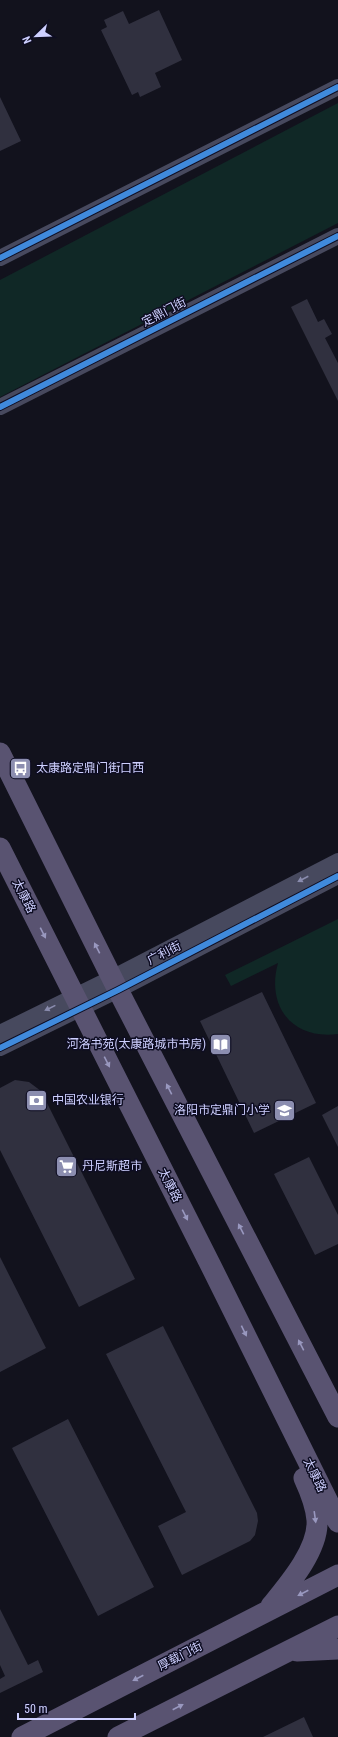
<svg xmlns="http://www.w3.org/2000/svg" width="338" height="1737" viewBox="0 0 338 1737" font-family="'Roboto Condensed','Noto Sans SC',sans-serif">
<rect width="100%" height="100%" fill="#12121d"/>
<path fill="#102826" d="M338,103V223L0,397V280Z
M338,919V1034C292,1040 266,1006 278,963L231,986L225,975Z"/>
<path fill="#30303f" d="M159,10L182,60L155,73L161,87L140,97L138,92L132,95L101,30L107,27L104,20L123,11L129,24Z
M0,97L21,141L0,151Z
M307,299L318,322L324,319L332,334L325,338L338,363V401L291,307Z
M262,992L316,1103L254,1133L200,1021Z
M15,1080L29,1082L41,1091L135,1279L79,1307L0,1150V1088Z
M338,1106V1147L322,1115Z
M309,1157L338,1215V1244L315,1255L274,1174Z
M0,1257L46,1348L0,1372Z
M163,1326L257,1513L258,1521L255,1535L250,1541L182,1575L158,1526L186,1512L106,1354Z
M68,1419L154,1587L98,1616L12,1448Z
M0,1609L28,1665L38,1660L43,1672L0,1693V1679L5,1676L0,1665Z
M304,1717L313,1737H263Z"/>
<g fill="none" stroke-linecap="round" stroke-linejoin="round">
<path stroke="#47495e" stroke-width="16" d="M0,258L338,87
M0,407L338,236
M0,1033L112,978L338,861
M0,1048L118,990L338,876"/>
<path stroke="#595371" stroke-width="21" d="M0,753L118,990L338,1417
M0,848L212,1268L338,1522
M271,1606C289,1584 319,1549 317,1520C316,1506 310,1491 304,1478
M297,1651L338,1649
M22,1737L338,1575
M118,1737L338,1626"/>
<defs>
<path id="cycleway" d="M0,258L338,87
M0,407L338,236
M0,1048L118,990L338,876"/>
</defs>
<use href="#cycleway" stroke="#0e0d22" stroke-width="8"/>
<use href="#cycleway" stroke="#408adc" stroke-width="6"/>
</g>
<defs><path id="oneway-solid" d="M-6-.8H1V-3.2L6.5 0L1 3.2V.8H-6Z"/></defs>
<g fill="#8a8cae">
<use href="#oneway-solid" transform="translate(303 879) rotate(153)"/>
<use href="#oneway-solid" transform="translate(50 1008) rotate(154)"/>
</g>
<g fill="#9998bf">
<use href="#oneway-solid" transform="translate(43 933) rotate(63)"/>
<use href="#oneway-solid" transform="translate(97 948) rotate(-117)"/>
<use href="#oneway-solid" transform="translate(107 1062) rotate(63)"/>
<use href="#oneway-solid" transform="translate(169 1089) rotate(-117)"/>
<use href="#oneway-solid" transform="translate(185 1215) rotate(63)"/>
<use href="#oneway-solid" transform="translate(241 1229) rotate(-117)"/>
<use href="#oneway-solid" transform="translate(244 1331) rotate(64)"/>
<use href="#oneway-solid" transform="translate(301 1345) rotate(-117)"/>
<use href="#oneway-solid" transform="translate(315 1517) rotate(82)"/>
<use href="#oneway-solid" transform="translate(303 1593) rotate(153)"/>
<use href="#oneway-solid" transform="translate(138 1678) rotate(153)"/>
<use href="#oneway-solid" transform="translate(178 1707) rotate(-27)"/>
</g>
<defs>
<symbol id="bus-square" viewBox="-11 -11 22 22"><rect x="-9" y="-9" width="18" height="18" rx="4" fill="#8c8eb0" stroke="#0e0d22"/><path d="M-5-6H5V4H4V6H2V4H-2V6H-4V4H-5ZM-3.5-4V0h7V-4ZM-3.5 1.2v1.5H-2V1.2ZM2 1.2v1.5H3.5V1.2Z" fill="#fff"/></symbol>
<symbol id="library-square" viewBox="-11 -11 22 22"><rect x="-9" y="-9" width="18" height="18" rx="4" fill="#8c8eb0" stroke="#0e0d22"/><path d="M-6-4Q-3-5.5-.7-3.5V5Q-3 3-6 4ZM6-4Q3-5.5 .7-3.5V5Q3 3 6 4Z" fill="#fff"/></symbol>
<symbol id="bank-square" viewBox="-11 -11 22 22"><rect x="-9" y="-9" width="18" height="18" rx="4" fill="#8c8eb0" stroke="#0e0d22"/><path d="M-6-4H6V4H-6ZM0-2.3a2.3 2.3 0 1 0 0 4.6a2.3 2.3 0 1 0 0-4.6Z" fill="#fff"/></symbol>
<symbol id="school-square" viewBox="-11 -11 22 22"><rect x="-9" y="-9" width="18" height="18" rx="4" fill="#8c8eb0" stroke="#0e0d22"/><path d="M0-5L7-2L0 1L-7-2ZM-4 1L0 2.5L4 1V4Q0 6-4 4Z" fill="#fff"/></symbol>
<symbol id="supermarket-square" viewBox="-11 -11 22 22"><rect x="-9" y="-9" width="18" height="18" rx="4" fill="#8c8eb0" stroke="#0e0d22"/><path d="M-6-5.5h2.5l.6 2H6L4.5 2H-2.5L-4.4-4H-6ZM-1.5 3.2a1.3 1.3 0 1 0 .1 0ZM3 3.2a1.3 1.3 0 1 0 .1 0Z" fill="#fff"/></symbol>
</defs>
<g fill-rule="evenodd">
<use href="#bus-square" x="8" y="756" width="25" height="25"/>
<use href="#library-square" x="208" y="1032" width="25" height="25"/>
<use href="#bank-square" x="24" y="1088" width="25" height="25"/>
<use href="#school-square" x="272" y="1098" width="25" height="25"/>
<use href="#supermarket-square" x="54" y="1154" width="25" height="25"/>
</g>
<g text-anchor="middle" stroke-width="3" stroke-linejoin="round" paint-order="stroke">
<g font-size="12" fill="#ced0ff" stroke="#0e0d22">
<text transform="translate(164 312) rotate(-27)" y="4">定鼎门街</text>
<text transform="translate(24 896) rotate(63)" y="4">太康路</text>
<text transform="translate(164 953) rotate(-27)" y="4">广利街</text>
<text transform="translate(170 1185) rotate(63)" y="4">太康路</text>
<text transform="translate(315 1475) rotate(64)" y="4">太康路</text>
<text transform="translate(180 1656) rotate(-27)" y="4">厚载门街</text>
</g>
<g font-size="12" fill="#ced0ff" stroke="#0e0d22" text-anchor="start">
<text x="36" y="772">太康路定鼎门街口西</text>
<text x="206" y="1048" text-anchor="end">河洛书苑(太康路城市书房)</text>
<text x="52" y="1104">中国农业银行</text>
<text x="270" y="1114" text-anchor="end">洛阳市定鼎门小学</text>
<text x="82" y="1170">丹尼斯超市</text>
</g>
</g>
<g transform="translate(36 36) rotate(247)" stroke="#0e0d22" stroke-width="3" paint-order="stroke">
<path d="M0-3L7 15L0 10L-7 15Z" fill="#ced0ff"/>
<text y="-6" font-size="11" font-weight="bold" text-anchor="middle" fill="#ced0ff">N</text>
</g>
<path d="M18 1713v6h117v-6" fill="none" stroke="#ced0ff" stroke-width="2"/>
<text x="24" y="1713" font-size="12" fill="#ced0ff" stroke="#0e0d22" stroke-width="3" paint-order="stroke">50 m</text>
</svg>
